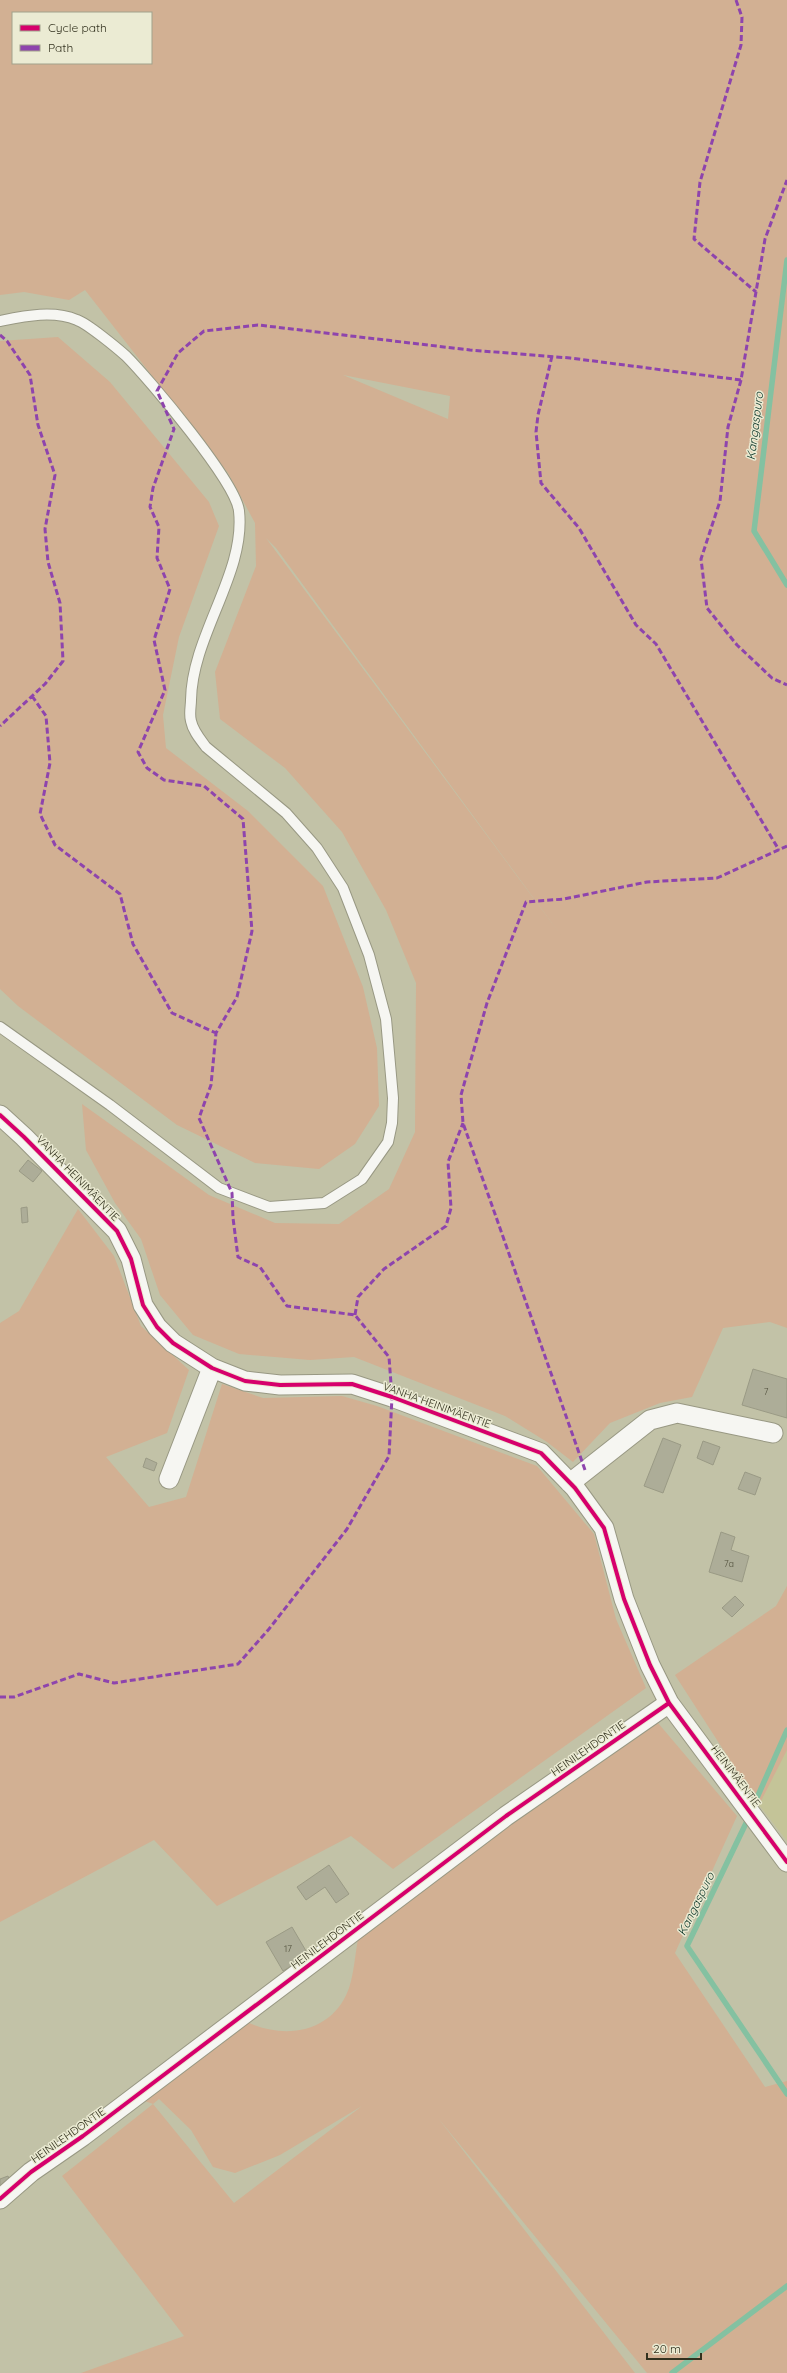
<svg xmlns="http://www.w3.org/2000/svg" width="787" height="2373" viewBox="0 0 787 2373" font-family="Quicksand,sans-serif">
<rect width="100%" height="100%" fill="#c2c2a7"/>
<path fill="#c4c498" d="M787,1741V1841L759,1805Z"/>
<path fill="#d2b093" fill-rule="evenodd" d="M0,0H787V1328L770,1322L723,1328L692,1397L660,1403L610,1423L573,1462L547,1442L505,1416L354,1357L310,1360L239,1354L193,1335L160,1295L141,1239L115,1203L86,1150L82,1104L209,1195L275,1223L339,1224L389,1189L415,1132L416,983L386,910L342,832L285,768L220,719L215,672L256,566L255,523L228,473L85,290L69,300L24,292L0,295ZM13,13H151V63H13ZM343,375L450,396L448,419ZM266,538L276,548L563,938Z
M58,337L110,382L209,502L219,526L179,637L163,715L166,748L248,811L323,886L363,987L377,1048L379,1106L355,1144L319,1169L255,1163L177,1125L18,1006L0,989V341Z
M78,1209L114,1256L141,1326L189,1370L167,1433L106,1457L149,1507L186,1497L222,1384L263,1398L342,1396L377,1406L537,1466L594,1534L616,1619L646,1688L393,1869L351,1836L217,1906L154,1840L0,1922V1323L19,1311Z
M787,1586V1750L759,1805L675,1675L776,1606Z
M658,1723L737,1816L675,1953L765,2087L787,2081V2373H647L438,2118L635,2373H81L184,2336L62,2176L153,2104L142,2100L247,2022C285,2040 333,2033 349,1988C354,1973 355,1955 358,1939L512,1824ZM159,2099L191,2130L213,2167L235,2173L280,2155L362,2106L234,2203L153,2104Z"/>
<g fill="none" stroke-linecap="round" stroke-linejoin="round">
<path stroke="#84c1a1" stroke-width="5.5" d="M787,260L754,531L787,585
M752,1809L787,1730
M749,1817L687,1946L787,2094
M672,2373L787,2286"/>
</g>
<path fill="#adad98" stroke="#9a9a85" d="M28,1160L42,1171L33,1182L19,1171Z
M27,1207L28,1222L22,1223L21,1208Z
M753,1369L787,1379V1418L742,1405Z
M663,1438L681,1445L663,1493L644,1486Z
M703,1441L720,1447L713,1465L697,1458Z
M146,1458L157,1463L154,1471L143,1467Z
M745,1472L761,1478L755,1495L738,1489Z
M721,1532L735,1537L731,1550L749,1556L742,1582L709,1572Z
M735,1596L744,1605L732,1617L722,1608Z
M329,1865L349,1894L336,1903L325,1887L306,1900L297,1887Z
M292,1927L309,1956L283,1971L266,1942Z
M8,2176L12,2187L0,2191V2179Z"/>
<g fill="none" stroke-linecap="round" stroke-linejoin="round">
<defs>
<path id="lane" d="M0,321C25,316 53,310 77,320C88,324 117,348 126,356C149,379 236,482 239,511C246,573 192,635 191,700C191,706 189,714 191,721C193,731 200,739 206,747L286,813L317,848L343,888L369,955L386,1019L393,1098L392,1123L388,1142L362,1179L324,1203L269,1207L219,1188L110,1105L0,1027"/>
<path id="street" d="M0,1115L24,1137L117,1231L131,1259L143,1305L157,1327L173,1343L212,1368L245,1381L280,1385L352,1384L392,1397L541,1453L575,1488L604,1528L624,1599L650,1665L669,1703L787,1862
M169,1479L212,1368
M570,1483L650,1420L677,1413L773,1433
M0,2199L31,2172L83,2136L506,1816L669,1703"/>
</defs>
<use href="#lane" stroke="#989883" stroke-width="12"/>
<use href="#street" stroke="#989883" stroke-width="21"/>
<use href="#lane" stroke="#f6f6f2" stroke-width="10"/>
<use href="#street" stroke="#f6f6f2" stroke-width="19"/>
<path stroke="#8e44ad" stroke-width="3" stroke-dasharray="6 3" stroke-linecap="butt" d="M736,0L742,17L741,45L700,182L694,239L756,292
M0,335L7,341L30,375L38,425L55,475L45,529L48,562L60,603L63,661L45,684L0,726
M552,356L538,415L536,432L541,483L579,528L636,625L656,644L779,850
M741,380L728,427L720,501L701,559L707,608L737,645L772,678L787,685
M32,696L46,716L50,763L40,814L55,845L120,894L133,944L172,1013L216,1033
M355,1315L358,1297L384,1269L446,1226L451,1208L448,1162L463,1123
M585,1470L463,1123L461,1095L487,1003L526,902L564,899L647,882L717,878L787,846
M0,1697H14L79,1674L114,1683L238,1664L269,1629L347,1529L389,1456L392,1397L389,1357L355,1315L287,1306L260,1267L238,1257L233,1218L232,1193L199,1118L211,1085L216,1033L237,997L252,931L243,819L204,786L164,780L147,768L138,752L165,690L154,640L170,589L157,558L159,527L150,507L153,488L174,429L157,391L178,353L204,331L258,325L470,350L570,358L741,380L765,239L787,180"/>
<defs>
<path id="cycleway" d="M0,1115L24,1137L117,1231L131,1259L143,1305L157,1327L173,1343L212,1368L245,1381L280,1385L352,1384L392,1397L541,1453L575,1488L604,1528L624,1599L650,1665L669,1703L787,1862
M0,2199L31,2172L83,2136L506,1816L669,1703"/>
</defs>
<use href="#cycleway" stroke="#ebebd3" stroke-width="6"/>
<use href="#cycleway" stroke="#d6006c" stroke-width="4"/>
</g>
<g text-anchor="middle" stroke-width="3" stroke-linejoin="round" paint-order="stroke">
<g font-size="9" fill="#52513d">
<text x="766" y="1395">7</text>
<text x="729" y="1567">7a</text>
<text x="288" y="1952">17</text>
</g>
<g font-size="11" fill="#33321f" stroke="#ebebd3">
<text transform="translate(78 1178) rotate(46)" y="4">VANHA HEINIMÄENTIE</text>
<text transform="translate(437 1405) rotate(20)" y="4">VANHA HEINIMÄENTIE</text>
<text transform="translate(588 1748) rotate(-35)" y="4">HEINILEHDONTIE</text>
<text transform="translate(736 1776) rotate(53)" y="4">HEINIMÄENTIE</text>
<text transform="translate(327 1940) rotate(-37)" y="4">HEINILEHDONTIE</text>
<text transform="translate(68 2135) rotate(-35)" y="4">HEINILEHDONTIE</text>
</g>
<g font-size="12" font-style="italic" fill="#0a3326" stroke="#ebebd3">
<text transform="translate(755 426) rotate(-83)" y="4">Kangaspuro</text>
<text transform="translate(696 1904) rotate(-64)" y="4">Kangaspuro</text>
</g>
</g>
<rect x="12" y="12" width="140" height="52" fill="#ebebd3" stroke="#a1a18b"/>
<rect x="20" y="25" width="20" height="6" fill="#d6006c" stroke="#a1a18b"/>
<text x="48" y="32" font-size="12" fill="#33321f">Cycle path</text>
<rect x="20" y="45" width="20" height="6" fill="#8e44ad" stroke="#a1a18b"/>
<text x="48" y="52" font-size="12" fill="#33321f">Path</text>
<path d="M647 2353v6h54v-6" fill="none" stroke="#33321f" stroke-width="2"/>
<text x="653" y="2353" font-size="12" fill="#33321f" stroke="#ebebd3" stroke-width="3" paint-order="stroke">20 m</text>
</svg>
